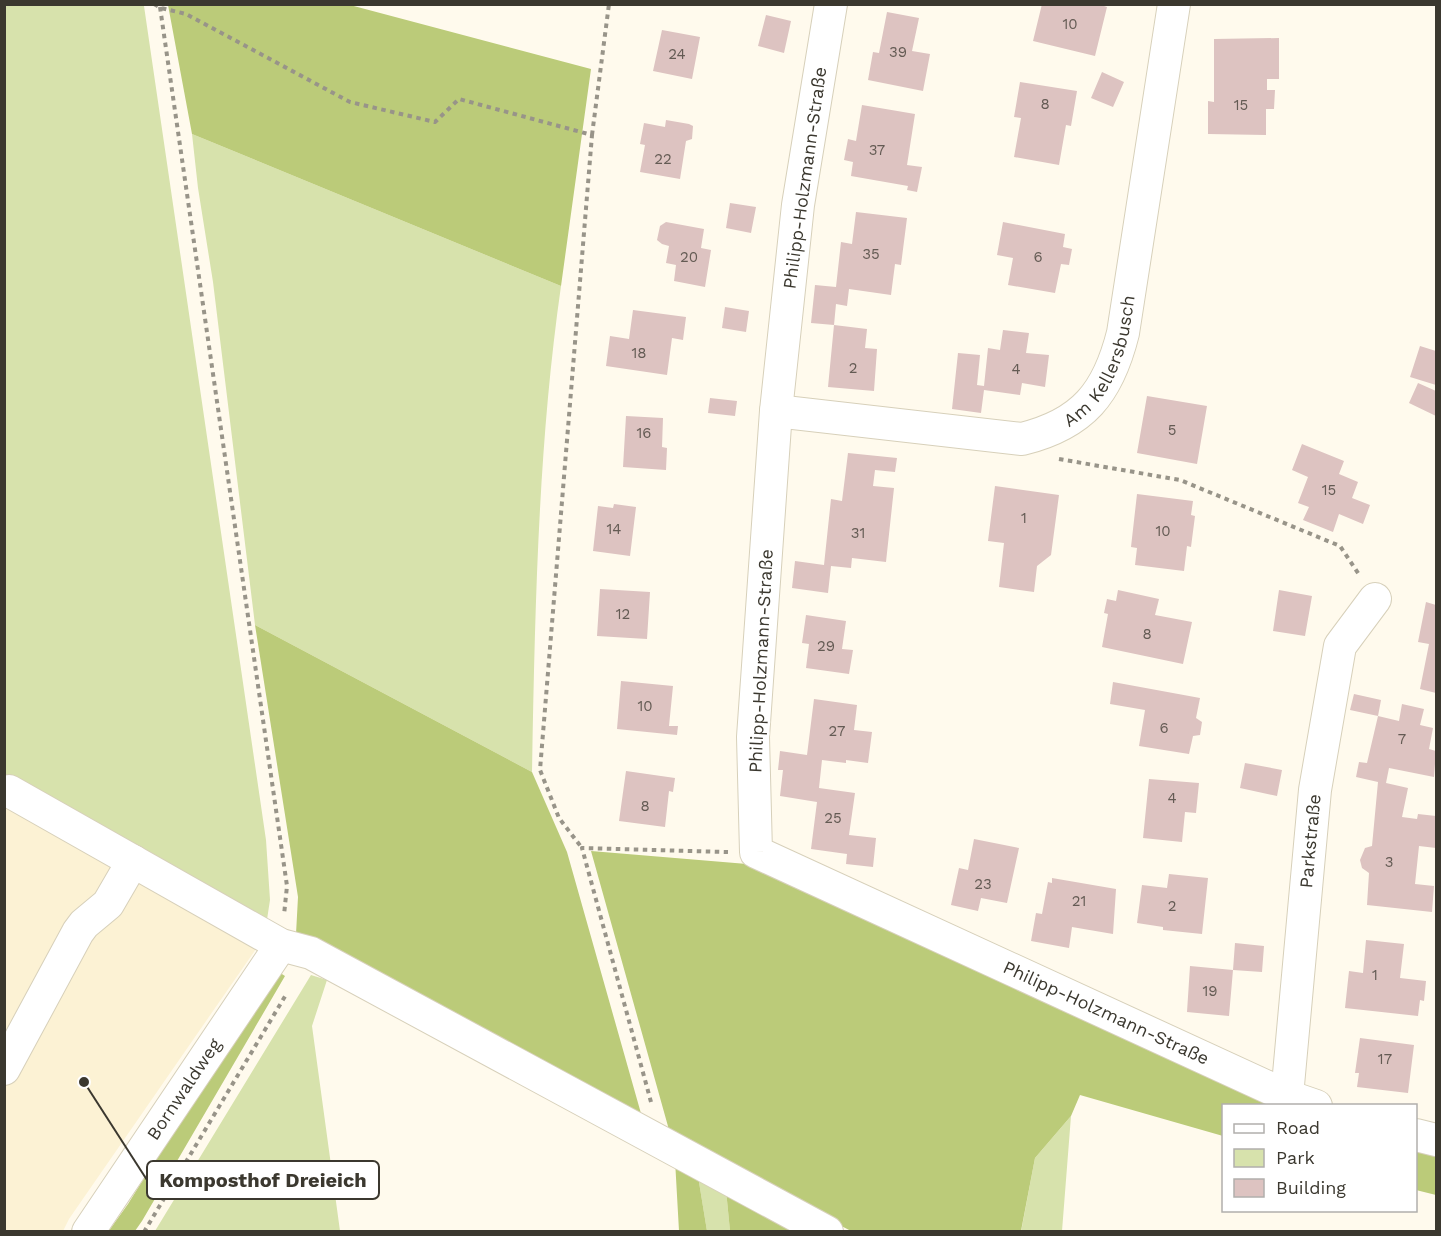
<svg xmlns="http://www.w3.org/2000/svg" width="1441" height="1236" viewBox="0 0 1441 1236" font-family="'Work Sans',sans-serif">
<rect width="100%" height="100%" fill="#fffaed"/>
<path fill="#fcf2d4" d="M4,799L258,946L69,1219L63,1231H5Z"/>
<path fill="#d7e2ac" d="M5,5H141L144,6L266,840L270,900L266,926L5,777Z
M192,134L561,286C538,446 535,610 532,772L255,625L213,282L198,188Z
M311,975L327,980L312,1026L340,1231H155Z
M1071,1116L1062,1231L1021,1232L1035,1158Z
M698,1176L726,1190L730,1231H707Z"/>
<path fill="#bbcb79" d="M168,5H350L591,69L561,286L192,134Z
M255,625L532,772L567,852L642,1117L296,934L298,897Z
M591,851L747,864L1273,1105L1224,1106L1223,1136L1080,1095L1071,1116L1035,1158L1021,1231H851L671,1137Z
M274,969L285,976L142,1221L135,1231L108,1232L128,1204Z
M1416,1148L1436,1154V1195L1416,1190Z
M675,1160L698,1176L707,1231H679Z
M726,1190L804,1231H730Z"/>
<path fill="#ddc3c1" d="M1042,4H1098L1107,7L1095,56L1033,41Z
M887,12L919,18L912,51L930,54L923,91L868,80L873,52L879,53Z
M766,15L791,21L784,53L758,46Z
M662,30L700,37L692,79L653,71Z
M1279,38V79H1267V90H1275L1274,109H1266V135L1208,134V101L1214,102V39Z
M1102,72L1124,82L1113,107L1091,98Z
M1020,82L1077,91L1071,126L1066,125L1059,165L1014,157L1021,118L1014,117Z
M862,105L915,114L907,165L922,167L917,192L907,190L908,186L851,176L853,162L844,160L848,139L856,141Z
M666,120L689,124L693,126L692,139L686,141L680,179L640,172L645,145L640,144L644,123L665,127Z
M730,203L756,207L751,233L726,228Z
M856,212L907,218L901,265L895,264L891,295L849,289L847,306L836,304L834,325L811,323L815,285L836,287L841,242L852,244Z
M666,222L704,229L701,248L711,250L705,287L674,281L676,265L666,263L669,246L662,244L657,240L660,226Z
M1003,222L1065,234L1063,247L1072,249L1069,265L1061,264L1055,293L1008,285L1013,258L997,255Z
M725,307L749,311L746,332L722,328Z
M633,310L686,317L683,340L672,338L667,375L606,366L610,336L629,339Z
M834,325L867,329L865,348L877,349L874,391L828,387Z
M1003,330L1029,333L1026,353L1049,355L1045,387L1022,383L1020,395L984,390L981,413L952,409L958,353L980,355L977,385L984,386L988,348L1000,350Z
M1420,346L1436,351V385L1410,377Z
M1418,383L1436,391V416L1409,403Z
M1147,396L1207,406L1197,464L1137,453Z
M710,398L737,401L735,416L708,413Z
M626,416L663,418L662,447L667,448L666,470L623,467Z
M1302,444L1344,461L1339,474L1358,482L1352,498L1370,505L1363,524L1339,514L1333,532L1303,520L1309,507L1298,503L1308,477L1292,470Z
M848,453L897,458L895,472L875,470L873,486L894,488L886,562L852,558L851,568L831,566L828,593L792,588L795,561L824,565L831,499L842,501Z
M995,486L1059,495L1051,555L1037,566L1034,592L999,587L1004,543L988,541Z
M1137,494L1193,501L1191,515L1195,516L1191,547L1187,546L1184,571L1135,565L1137,548L1131,547Z
M614,504L636,507L630,556L593,551L598,506L613,508Z
M600,589L650,592L647,639L597,636Z
M1118,590L1159,599L1155,615L1192,622L1183,664L1102,647L1108,614L1104,613L1107,599L1116,601Z
M1279,590L1312,596L1305,636L1273,631Z
M1426,602L1436,605V693L1420,689L1429,644L1418,642Z
M806,615L846,621L842,649L853,650L849,674L806,668L809,644L802,643Z
M621,681L673,686L669,726H678L677,735L617,729Z
M1113,682L1200,698L1196,718L1202,722L1200,735L1193,736L1189,754L1139,746L1145,710L1110,704Z
M1354,694L1381,700L1378,716L1399,721L1402,704L1424,709L1420,725L1433,728L1429,749L1436,751L1434,777L1389,768L1386,783L1408,788L1402,817L1417,819L1418,814L1436,816V848L1419,846L1415,884L1434,886L1432,912L1367,905L1369,873L1362,868L1360,860L1365,848L1372,846L1378,782L1356,777L1359,762L1367,763L1378,716L1350,710Z
M814,699L857,705L854,730L872,732L868,763L846,760V763L822,760L819,788L855,793L849,835L876,838L873,867L846,864L847,854L811,849L817,802L780,796L783,770H778L780,751L807,755Z
M1245,763L1282,770L1277,796L1240,788Z
M626,771L675,778L673,792L669,791L665,827L619,821Z
M1149,779L1199,783L1196,813L1185,812L1182,842L1143,838Z
M974,839L1019,848L1007,903L981,898L978,911L951,905L959,868L968,870Z
M1169,874L1208,878L1202,934L1163,930V927L1137,923L1142,885L1167,888Z
M1052,878L1116,889L1113,934L1072,927L1069,948L1031,941L1036,913L1042,914L1048,882L1052,883Z
M1366,940L1404,944L1400,978L1426,981L1424,1001L1420,1000L1418,1016L1345,1008L1349,971L1363,973Z
M1235,943L1264,946L1262,972L1233,970L1229,1016L1187,1012L1190,966L1233,970Z
M1360,1038L1414,1045L1408,1093L1357,1087L1359,1073H1355Z"/>
<g fill="none" stroke-linecap="round" stroke-linejoin="round">
<defs>
<g id="minor">
<path id="s1" d="M831,4L798,205L776,411L753,737L756,852L1287,1096L1316,1106"/>
<path id="s2" d="M776,411L1022,439C1083,424 1108,393 1123,333L1174,4"/>
<path d="M9,791L281,945L311,953L827,1232"/>
<path d="M4,1069L78,932L84,924L108,904L133,861"/>
<path id="s3" d="M1287,1096L1315,790L1340,646L1375,599"/>
<path d="M1416,1135L1436,1140"/>
<path id="s4" d="M88,1232L281,945"/>
</g>
</defs>
<use href="#minor" stroke="#d7d0ba" stroke-width="34"/>
<path stroke="#989489" stroke-width="4" stroke-dasharray="4.5 4.5" stroke-linecap="butt" d="M154,4L161,8L186,14L350,102L435,122L459,99L592,135L540,770L559,818L582,848
M160,7L287,886L284,915
M592,135L609,4
M1059,459L1180,480L1340,546L1360,576
M651,1102L582,848L728,852
M144,1232L287,993"/>
<use href="#minor" stroke="#fff" stroke-width="32"/>
</g>
<g text-anchor="middle" stroke-width="5" stroke-linejoin="round" paint-order="stroke">
<g font-size="15" fill="#645b54">
<text x="1070" y="29">10</text>
<text x="898" y="57">39</text>
<text x="677" y="59">24</text>
<text x="1045" y="109">8</text>
<text x="1241" y="110">15</text>
<text x="877" y="155">37</text>
<text x="663" y="164">22</text>
<text x="871" y="259">35</text>
<text x="689" y="262">20</text>
<text x="1038" y="262">6</text>
<text x="639" y="358">18</text>
<text x="853" y="373">2</text>
<text x="1016" y="374">4</text>
<text x="1172" y="435">5</text>
<text x="644" y="438">16</text>
<text x="1329" y="495">15</text>
<text x="1024" y="523">1</text>
<text x="614" y="534">14</text>
<text x="1163" y="536">10</text>
<text x="858" y="538">31</text>
<text x="623" y="619">12</text>
<text x="1147" y="639">8</text>
<text x="826" y="651">29</text>
<text x="645" y="711">10</text>
<text x="1164" y="733">6</text>
<text x="837" y="736">27</text>
<text x="1402" y="744">7</text>
<text x="1172" y="803">4</text>
<text x="645" y="811">8</text>
<text x="833" y="823">25</text>
<text x="1389" y="867">3</text>
<text x="983" y="889">23</text>
<text x="1079" y="906">21</text>
<text x="1172" y="911">2</text>
<text x="1375" y="980">1</text>
<text x="1210" y="996">19</text>
<text x="1385" y="1064">17</text>
</g>
<g font-size="18" fill="#3b382f" stroke="#fff">
<text transform="translate(805 178) rotate(-82)" y="6">Philipp-Holzmann-Straße</text>
<text dy="6" stroke="none"><textPath href="#s2" startOffset="368">Am Kellersbusch</textPath></text>
<text transform="translate(761 661) rotate(-87)" y="6">Philipp-Holzmann-Straße</text>
<text dy="6" stroke="none"><textPath href="#s3" startOffset="256">Parkstraße</textPath></text>
<text dy="6" stroke="none"><textPath href="#s1" startOffset="1238">Philipp-Holzmann-Straße</textPath></text>
<text dy="6" stroke="none"><textPath href="#s4" startOffset="172">Bornwaldweg</textPath></text>
</g>
</g>
<path fill="none" stroke="#3b382f" stroke-width="2" d="M84 1082L147 1180"/>
<circle fill="#3b382f" stroke="#fff" stroke-width="2" cx="84" cy="1082" r="6"/>
<rect fill="#fff" stroke="#3b382f" stroke-width="2" x="147" y="1161" width="232" height="38" rx="6"/>
<g font-size="20" text-anchor="middle" font-weight="bold" fill="#3b382f">
<text x="263" y="1187">Komposthof Dreieich</text>
</g>
<rect width="1441" height="1236" fill="none" stroke="#3b382f" stroke-width="12"/>
<rect x="1222" y="1104" width="195" height="108" fill="#ffffff" stroke="#b1afac" stroke-width="1.5"/>
<rect x="1234" y="1124" width="30" height="9" fill="#ffffff" stroke="#b1afac" stroke-width="1.5"/>
<text x="1276" y="1134" font-size="18" fill="#3b382f">Road</text>
<rect x="1234" y="1149" width="30" height="18" fill="#d7e2ac" stroke="#b1afac" stroke-width="1.5"/>
<text x="1276" y="1164" font-size="18" fill="#3b382f">Park</text>
<rect x="1234" y="1179" width="30" height="18" fill="#ddc3c1" stroke="#b1afac" stroke-width="1.5"/>
<text x="1276" y="1194" font-size="18" fill="#3b382f">Building</text>
</svg>
